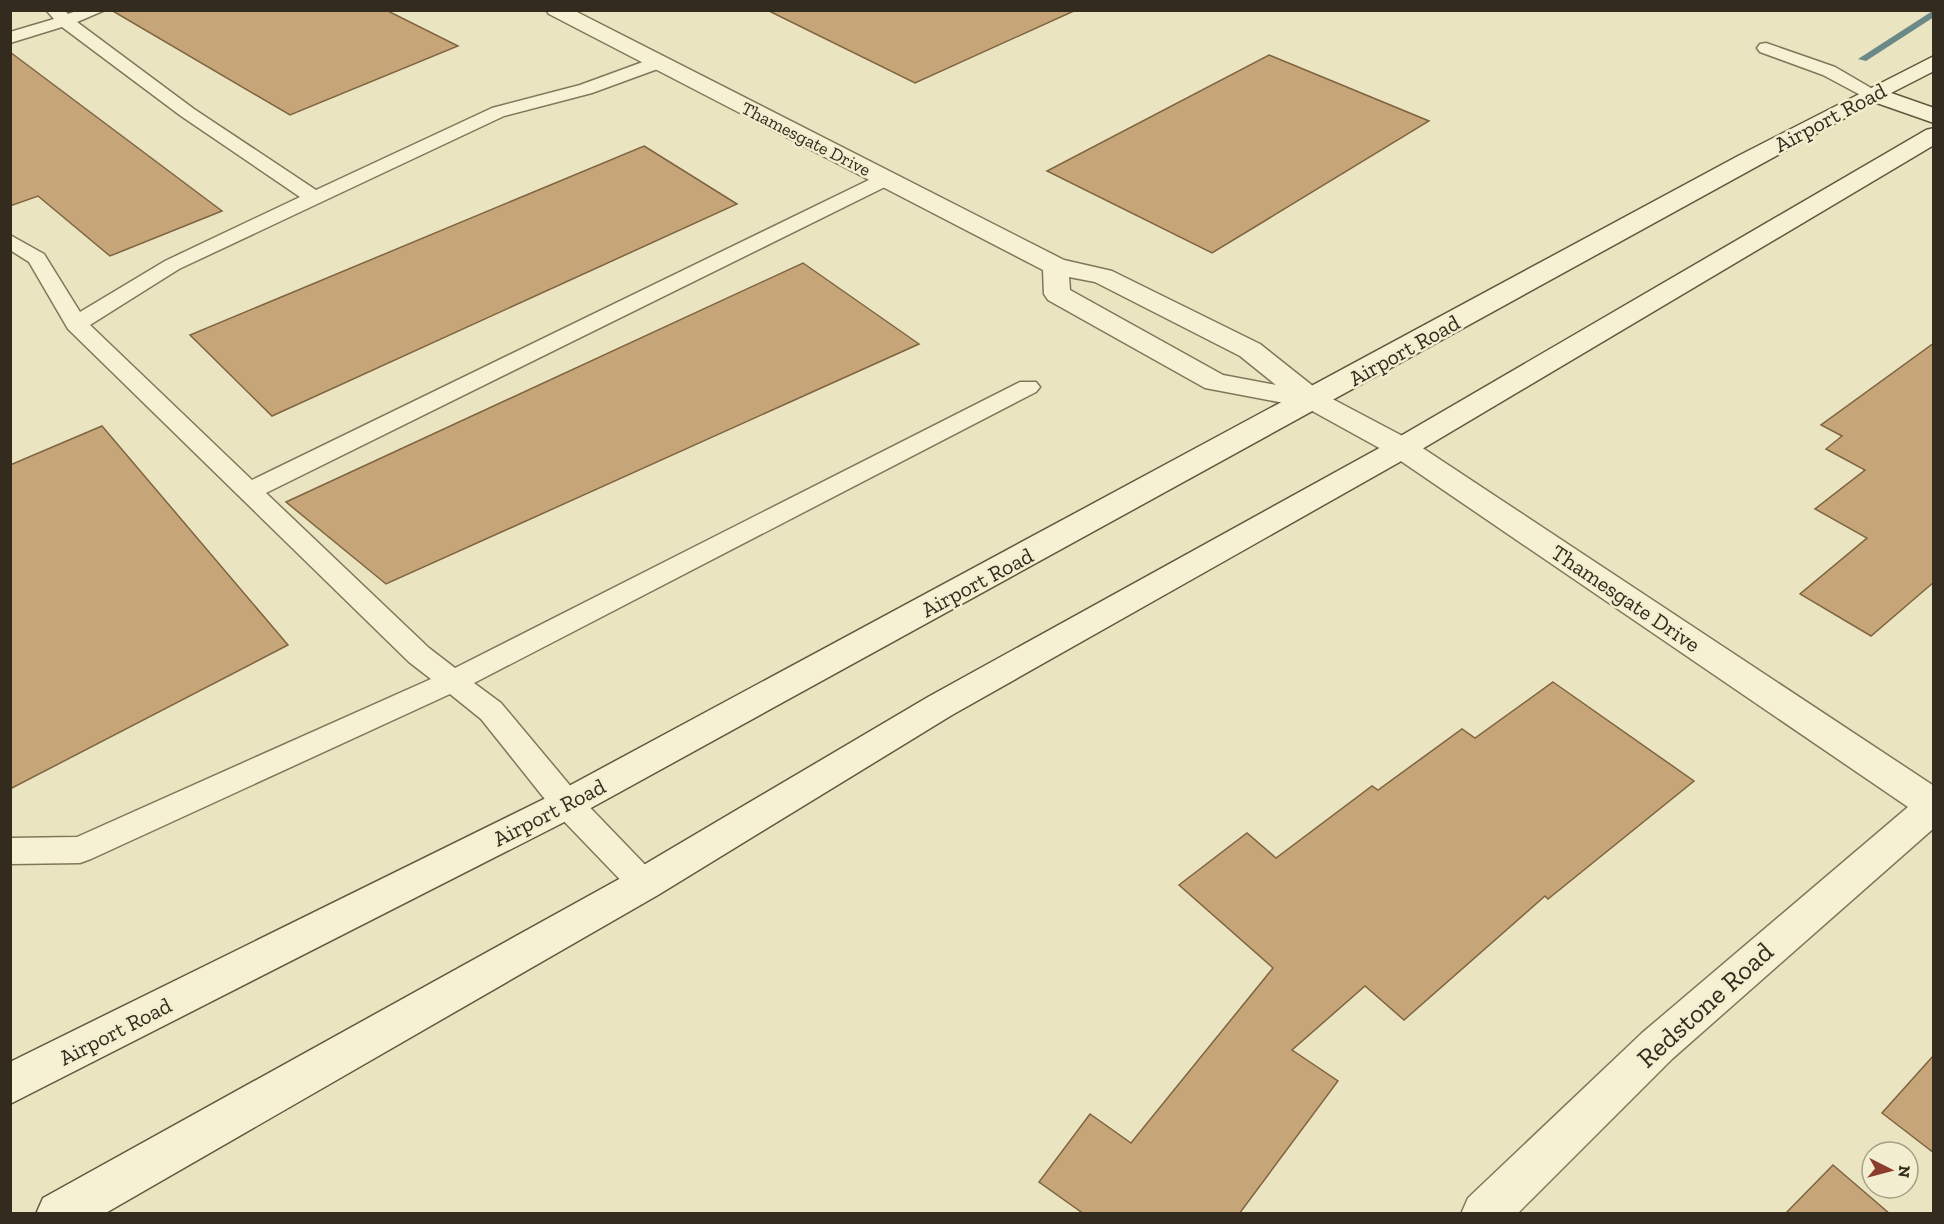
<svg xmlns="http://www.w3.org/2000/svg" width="1944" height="1224" viewBox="0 0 1944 1224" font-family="'Zilla Slab',serif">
<rect width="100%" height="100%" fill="#eae5c0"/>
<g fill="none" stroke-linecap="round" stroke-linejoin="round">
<path fill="#6b8987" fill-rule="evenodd" d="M1934,10V17L1866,61L1858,59Z"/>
</g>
<path fill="#c6a679" stroke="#7f6441" stroke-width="1.5" d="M111,10H386L458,46L290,115Z
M767,10H1076L915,83Z
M10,52L222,211L110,256L38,196L10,206Z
M1269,55L1429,121L1212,253L1047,171Z
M644,146L737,204L272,416L190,335Z
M803,263L919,344L386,584L286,502Z
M1934,343V582L1871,636L1800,594L1867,538L1815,509L1865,470L1826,449L1842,436L1821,425Z
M102,426L288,645L10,789V465Z
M1553,682L1694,781L1548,899L1545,896L1404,1020L1365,986L1292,1050L1338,1081L1239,1214H1084L1039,1182L1090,1114L1131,1143L1273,968L1179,885L1247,833L1276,858L1372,786L1378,790L1462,729L1475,738Z
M1934,1055V1153L1882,1113Z
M1833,1165L1890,1214H1785Z"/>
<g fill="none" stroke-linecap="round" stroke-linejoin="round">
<defs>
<path id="service" d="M46,10H64L68,14L79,10H105L77,22L194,109L316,190L492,108L580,85L651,59H663L666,63L663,67L592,93L504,116L179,269L90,325L252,480L879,175H893L896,179L893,183L266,493L429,648L455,668L1020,382H1036L1040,387L1036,392L474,683L501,703L578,795L655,875L660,884L655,893L644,897L633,893L556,813L481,719L450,694L91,859L80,863L10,864V838L77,837L431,679L409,662L68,329L29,262L10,250V235L44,254L80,312L165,261L300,197L181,116L62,27L10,43V32L54,19Z
M1766,43L1835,67L1883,95L1874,100L1868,99L1823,75L1760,52L1757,48L1760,44Z"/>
<path id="minor" d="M546,10H573L1064,260L1112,271L1260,344L1323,394L1412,441L1934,786V828L1672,1059L1517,1214H1461L1468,1198L1642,1033L1908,807L1392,455L1305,407L1205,388L1048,300L1044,294L1043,270L549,14ZM1069,277L1095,282L1240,356L1276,385L1223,375L1070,290Z"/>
<path id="secondary" d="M1934,56V71L1891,93L1934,108V123L1874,102L580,814L10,1104V1062L554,794L1738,156Z
M1934,128V145L1412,455L952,715L658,895L104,1214H36L43,1198L630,873L928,697L1392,441L1926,130Z"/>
</defs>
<use href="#service" stroke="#82765a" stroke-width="3"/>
<use href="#minor" stroke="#82765a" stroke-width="3"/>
<use href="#secondary" stroke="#64573d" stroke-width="3"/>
<use href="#service" fill="#f6f1d3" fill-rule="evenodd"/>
<use href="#minor" fill="#f6f1d3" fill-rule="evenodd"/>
<use href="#secondary" fill="#f6f1d3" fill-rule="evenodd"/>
</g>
<g text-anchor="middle" stroke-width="5" stroke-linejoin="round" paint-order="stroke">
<g font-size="18" fill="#332b1d" stroke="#f2eecf">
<text transform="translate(806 139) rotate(27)" y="6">Thamesgate Drive</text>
</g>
<g font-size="22" fill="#332b1d" stroke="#f2eecf">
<text transform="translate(1830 117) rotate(-28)" y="8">Airport Road</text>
<text transform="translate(1404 350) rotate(-29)" y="8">Airport Road</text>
<text transform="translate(977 582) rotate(-28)" y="8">Airport Road</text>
<text transform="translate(1626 598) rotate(34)" y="8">Thamesgate Drive</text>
<text transform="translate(549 812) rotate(-27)" y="8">Airport Road</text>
<text transform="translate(115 1031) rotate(-27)" y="8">Airport Road</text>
</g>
<g font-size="27" fill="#332b1d" stroke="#f2eecf">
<text transform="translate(1705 1005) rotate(-42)" y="9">Redstone Road</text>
</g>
</g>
<rect width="1944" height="1224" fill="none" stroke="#332b1d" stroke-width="24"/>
<g transform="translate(1890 1170) rotate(96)"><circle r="28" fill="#f2eecf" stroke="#a6a088" stroke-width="1.5"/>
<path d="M0-4.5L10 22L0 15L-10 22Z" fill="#8c3d2e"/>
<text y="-9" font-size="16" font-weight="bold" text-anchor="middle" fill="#332b1d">N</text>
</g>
</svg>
